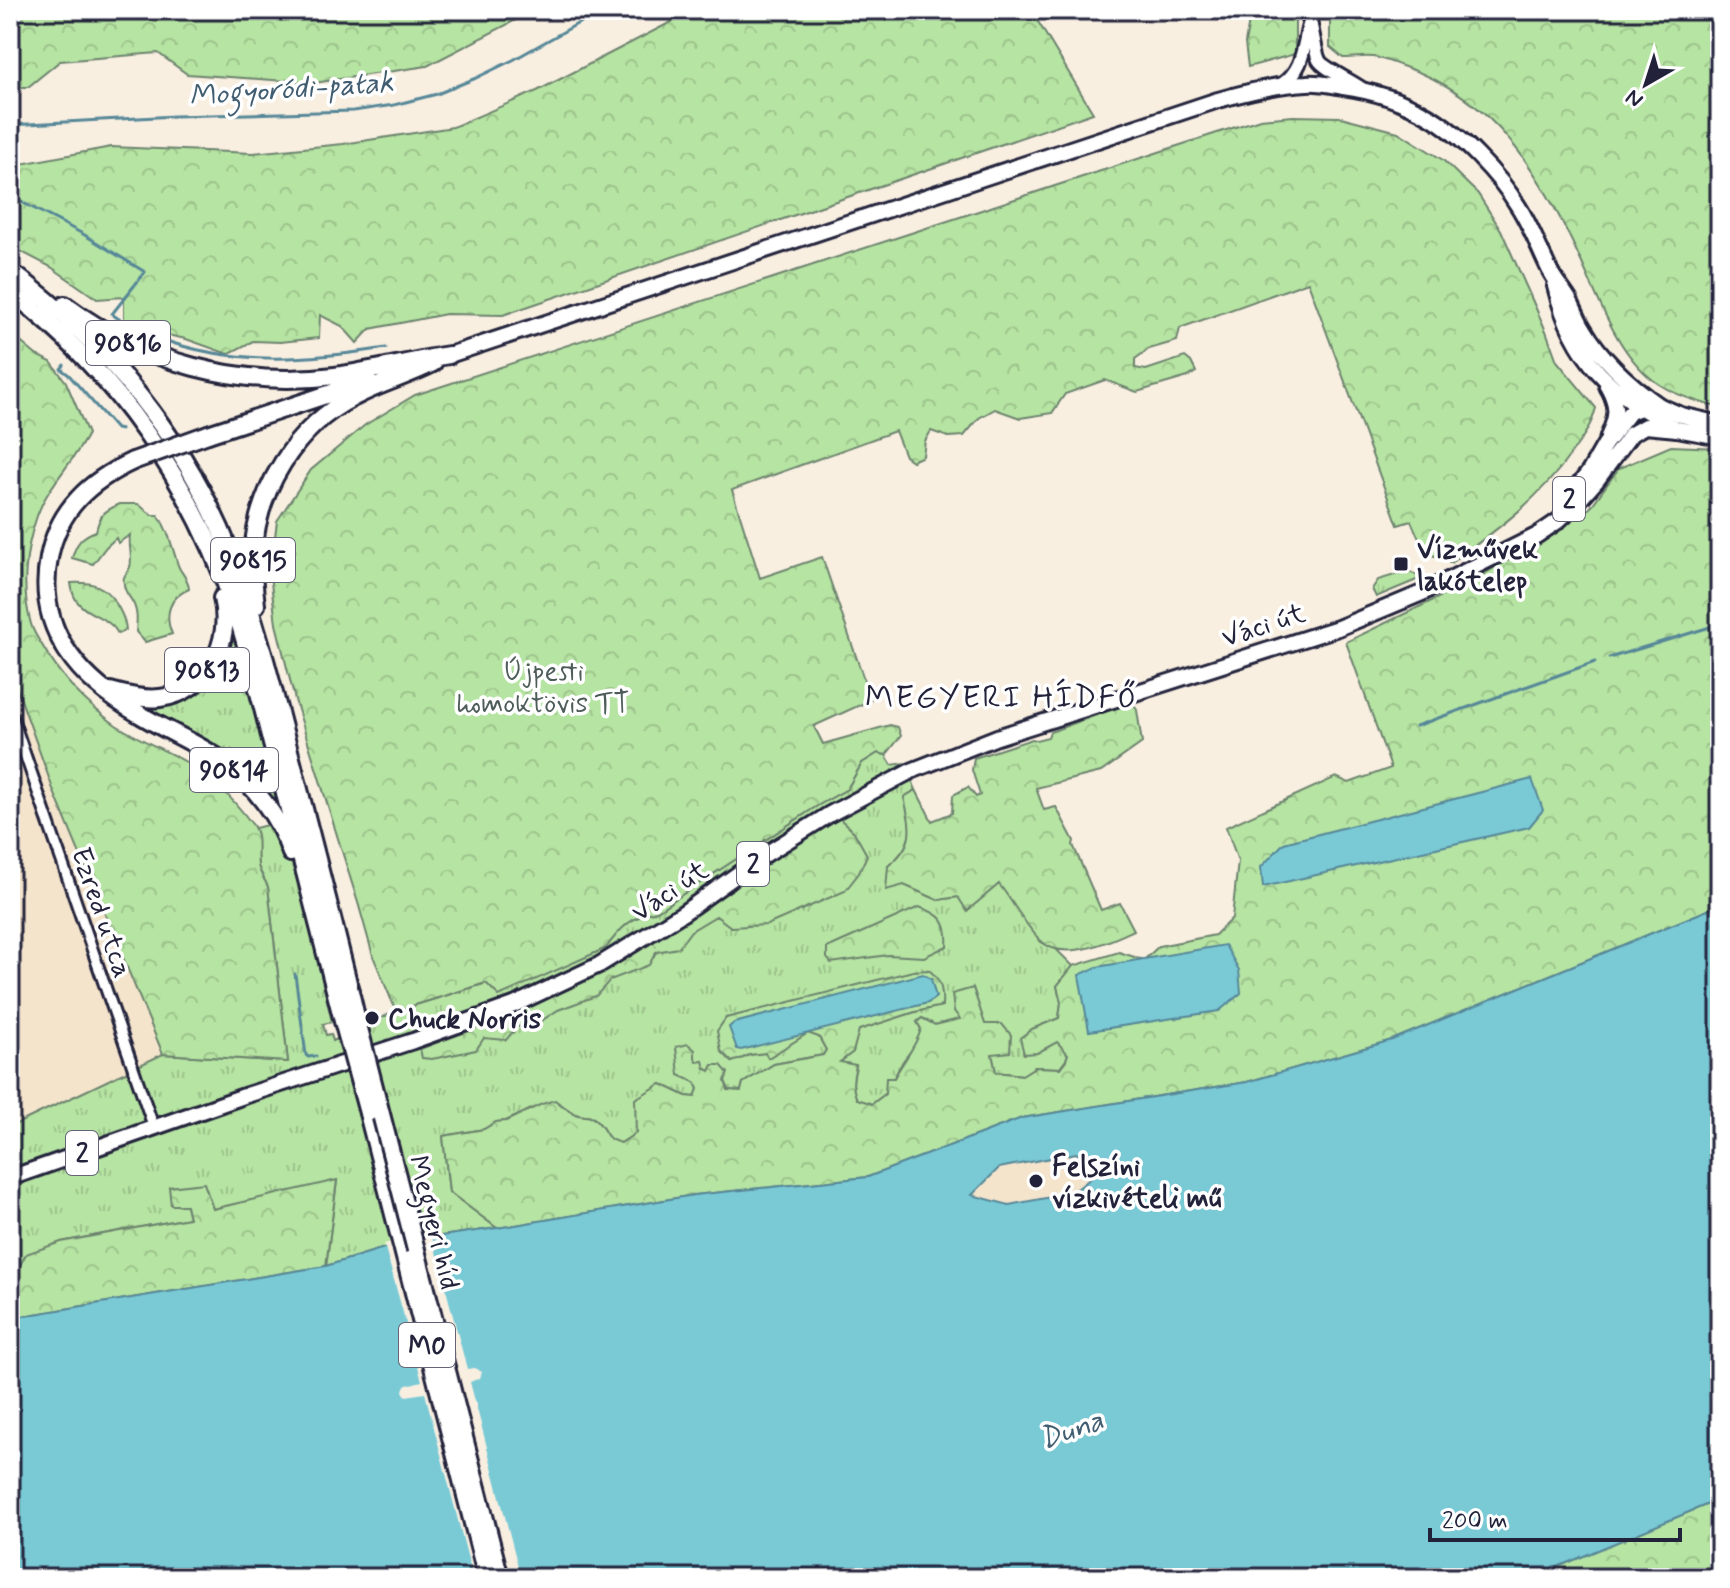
<svg xmlns="http://www.w3.org/2000/svg" width="1730" height="1588" viewBox="0 0 1730 1588" font-family="Mynerve,sans-serif">
<defs>
<pattern id="grass-tufts" width="24" height="20" patternUnits="userSpaceOnUse" patternTransform="scale(2)"><rect width="24" height="20" fill="#b6e4a2"/><path d="M3 7l-1-3M5 7V3M7 7l1-3M15 17l-1-3M17 17v-4M19 17l1-3" fill="none" stroke="#9cc38c"/></pattern>
<pattern id="forest-crowns" width="20" height="18" patternUnits="userSpaceOnUse" patternTransform="scale(2)"><rect width="20" height="18" fill="#b6e4a2"/><path d="M2 6a3 3 0 1 1 6 0M12 15a3 3 0 1 1 6 0" fill="none" stroke="#9cc38c"/></pattern>
</defs>
<rect width="100%" height="100%" fill="#f9efe1"/>
<filter id="ink" filterUnits="userSpaceOnUse"><feTurbulence type="fractalNoise" baseFrequency=".0125" numOctaves="2"/><feDisplacementMap in="SourceGraphic" scale="16" xChannelSelector="R" yChannelSelector="G"/><feConvolveMatrix kernelMatrix="1 2 1 2 8 2 1 2 1" color-interpolation-filters="sRGB"/></filter>
<g filter="url(#ink)">
<path fill="#f5e4cc" d="M10,670L54,792L163,1054L10,1127Z
M1076,1153L1101,1170L1072,1193L1009,1205L971,1196L999,1168Z"/>
<path fill="url(#grass-tufts)" stroke="#6c836e" stroke-width="2" d="M1408,571L1416,575L1419,579L1376,597L1372,589L1378,580Z
M233,631H236L282,814H280L159,716L134,703L216,672L231,647Z
M878,753L886,755L892,765L905,763L916,790L904,797C912,829 916,844 888,866L904,885L938,900L958,897L999,883L1041,942L1056,949L1073,966L1057,986L1061,1002L1059,1018L1032,1029L1037,1053L1057,1041L1068,1053L1066,1060L1060,1068L1035,1067L1023,1075L996,1072L985,1025L973,988L961,1019L934,1025L922,1018L917,1022L921,1029L917,1043L903,1061L885,1094L872,1104L857,1099C851,1088 853,1078 856,1066L840,1062L853,1052L858,1030L915,1012L942,1006L726,1018L743,1058L749,1055L765,1053L769,1057L808,1033L819,1037L826,1050L823,1055L774,1064L743,1083L741,1091L729,1090L725,1081L705,1068L697,1062L695,1057L676,1047C679,1066 692,1072 698,1089L695,1097L686,1096L661,1084L636,1121V1133L621,1143C603,1139 608,1132 597,1121C591,1114 586,1117 578,1115C571,1113 562,1105 555,1101L506,1121L496,1122L484,1129L443,1136L449,1192L497,1228L407,1241L326,1266L337,1181L213,1209L204,1184L186,1205L189,1218L61,1242L18,1269H10V1127L163,1054L288,1062L268,887L258,867L255,828L275,823C305,885 316,956 332,1022L323,1024L326,1035L331,1034L333,1041L396,1011L487,983L499,995L606,948C620,928 633,915 657,911L817,806L847,789L862,763Z"/>
<path fill="url(#forest-crowns)" stroke="#6c836e" stroke-width="2" d="M10,10H535L427,66L314,83L187,74L158,53L60,61L28,87H10Z
M709,10H1031L1093,113L503,315L446,314L370,329L357,343L342,326L320,315L319,338L280,342L253,341L228,354L186,339L124,326V297L97,299L51,267L10,246V166L111,147L253,153L343,144L453,127L537,91L677,19Z
M1251,10H1295V54L1248,67L1245,43Z
M1338,10H1477L1475,16L1488,10H1720V209L1715,227L1712,268L1720,299V408C1696,401 1673,395 1653,380C1618,353 1599,301 1581,261C1543,177 1495,96 1402,66C1393,63 1382,58 1373,57C1363,56 1352,58 1343,58L1330,47V21Z
M1293,116L1341,117L1398,132L1443,160L1478,194L1501,230L1546,331L1557,361L1596,408C1592,425 1583,437 1573,451C1540,499 1497,530 1451,563L1425,552L1411,521L1398,525L1308,282L1180,328L1177,341L1149,349L1135,359V368L1146,370L1185,357L1191,362L1196,372L1188,377L1137,392L1105,380L1065,394L1052,413L1020,418L995,409L979,418L964,436L948,437L931,431L925,441L923,456L912,461L905,456L895,431L732,490L760,578L822,557L871,700L814,726L823,744L890,725L898,727L901,736L886,755L878,753L862,763L847,789L817,806L657,911C633,915 620,928 606,948L499,996L486,983L396,1011L373,956L359,906L295,700L276,624L270,574L277,521L311,470L365,425L415,395L1260,119Z
M10,333L36,355L51,362L66,382L88,434C73,463 48,485 37,516C25,550 21,589 31,624C33,631 38,639 42,645C60,677 86,704 116,725C138,739 163,749 186,762C212,776 234,800 252,824C261,835 256,852 258,865C259,872 265,880 268,887L288,1062L163,1054L54,792L10,669Z
M1671,446L1720,448V905L1392,1040L1247,1082L1022,1118L868,1177L694,1195L497,1228L449,1192L443,1136L484,1129L496,1122L506,1121L542,1104L555,1100C562,1105 571,1113 578,1115C586,1117 591,1115 597,1121C608,1132 603,1139 621,1143L636,1133L635,1099L661,1084L686,1096L695,1097L698,1089L695,1082L679,1075L676,1047L688,1044L695,1050V1057L697,1062L703,1061L705,1068L710,1071L713,1065H721L728,1073L725,1081L728,1090L741,1091L743,1083L774,1064L823,1055L826,1050L819,1037L808,1033L768,1058L765,1053L749,1055L743,1058L732,1062L721,1051L717,1031L726,1018L913,971L929,970C941,980 943,990 942,1006L915,1012L859,1030L853,1052L840,1062L856,1065C853,1078 851,1087 857,1099L872,1104L885,1094L886,1078H894C903,1061 916,1047 921,1029L917,1022L922,1018L935,1025L960,1019L954,1011L952,994L973,988L985,1024H1002L1011,1035L1010,1052L992,1054L996,1072L1022,1075L1035,1067L1060,1068L1066,1060L1068,1054L1057,1042L1037,1053L1024,1054L1020,1038L1032,1029L1059,1018L1061,1002L1057,986L1073,966L1119,952L1144,960L1159,946L1215,935L1232,918L1238,861L1226,827L1336,777L1349,783L1391,768L1346,642L1471,582L1590,508L1619,468Z
M120,504H138L152,515H158C169,531 172,547 178,565C181,574 189,578 189,589C169,597 164,615 172,634L145,642L136,632C137,621 138,611 132,601C129,596 124,591 124,584C122,576 127,574 130,567C133,556 128,545 130,535L118,543L116,538L106,547L93,564L72,558C76,544 81,536 96,531C100,514 104,511 120,504Z
M71,583C93,582 105,585 117,605C122,614 125,620 126,630L118,634C109,615 83,616 74,596C72,592 72,588 71,583Z
M1132,702L1137,710L1142,743L1101,772L1036,788L1044,810L1056,807L1074,841L1073,845L1101,910L1120,903L1134,930C1110,941 1063,964 1040,940C1024,924 1013,902 999,884L967,911L958,897L938,900L904,885L886,890L888,866C916,844 911,829 904,797L916,790L932,821L952,813L953,795L968,787L976,797L980,795L972,770L974,758L1032,739L1036,740L1048,737L1050,732Z
M839,818L854,832L867,855L859,873L845,891L767,925L731,927L716,916L691,931L678,948L656,952L649,965L610,980L596,996L558,1010L538,1023L517,1027L506,1040L484,1038L476,1050L432,1059L422,1058L420,1049L489,1023L602,971L651,943L772,858Z
M919,907C941,914 949,922 947,946L924,957L888,955L831,963L827,958V948Z
M337,1180L326,1266L10,1318V1269H18L26,1254L61,1242L189,1218L186,1205H171L169,1187L204,1183L213,1209Z
M1720,1499V1578H1531Z"/>
<path fill="#7acad6" stroke="#578798" stroke-width="2" fill-rule="evenodd" d="M1532,779L1543,810L1529,827L1263,887L1261,867L1284,843Z
M1720,905V1499L1531,1578H10V1318L326,1266L407,1241L497,1228L694,1195L868,1177L1022,1118L1247,1082L1392,1040ZM1076,1153L1101,1170L1072,1193L1009,1205L972,1195L999,1168Z
M1225,945L1239,970L1241,993L1219,1011L1089,1031L1079,975L1097,967Z
M923,974L931,979L936,997L928,1003L741,1050L737,1049L729,1027L734,1023Z"/>
<path fill="#f9efe1" d="M431,1233L467,1369L474,1368L482,1372L480,1378L470,1382L521,1578H473L425,1393L406,1396L403,1391L404,1387L407,1385L422,1381L384,1244L406,1237Z"/>
<g fill="none" stroke-linecap="round" stroke-linejoin="round">
<path stroke="#578798" stroke-width="3" d="M10,125L175,116L353,111L394,105L437,94L476,78L513,60L602,10
M10,196L83,234L145,272L112,314C127,326 143,332 161,339C234,366 310,360 386,348
M64,365L61,369L69,375L116,429L121,430
M1609,658L1720,624
M1416,726L1595,662
M295,974L306,1055L308,1057L316,1056"/>
<defs>
<path id="minor" d="M10,711L154,1128"/>
<path id="tertiary" d="M1310,21C1312,30 1316,55 1319,60C1322,67 1354,83 1362,89
M1281,85C1303,71 1303,48 1309,25"/>
<path id="secondary" d="M1555,286C1573,360 1612,394 1677,429
M449,355L1218,100C1246,92 1277,84 1307,83C1319,82 1331,85 1343,87C1373,91 1403,101 1429,116C1459,133 1500,176 1518,206C1531,226 1539,249 1550,271C1556,282 1564,291 1570,301C1575,310 1578,320 1584,329C1602,360 1630,385 1660,406
M1607,386C1618,406 1618,415 1608,437"/>
<path id="primary" d="M1567,500L1589,472L1605,444L1630,412L1648,405L1660,406L1681,415L1720,424
M10,1178L247,1095L413,1041L514,1005L599,965L683,913L766,854L830,814L911,771L997,737L1338,628L1422,593L1536,536L1558,521L1574,506L1597,480L1631,434L1645,426L1677,429L1720,437"/>
<path id="trunk" d="M10,271C108,344 187,441 231,555C258,625 275,698 294,770C315,852 337,934 356,1017
M10,291C117,373 192,483 235,609C253,663 265,719 280,774C301,856 322,939 343,1021
M65,305C143,363 239,388 335,376C373,371 411,361 449,355
M208,434L368,381
M133,461C90,481 58,509 49,558C35,630 80,680 139,714C167,731 197,743 224,762C254,784 279,817 291,853
M256,605C254,588 252,572 253,556C256,490 296,426 354,397C380,383 408,376 433,363
M110,691C126,695 143,700 160,698C208,692 233,641 222,598
M368,1113L487,1578
M416,1250L500,1578"/>
</defs>
<use href="#minor" stroke="#22223b" stroke-width="15"/>
<use href="#tertiary" stroke="#22223b" stroke-width="18"/>
<use href="#secondary" stroke="#22223b" stroke-width="20"/>
<use href="#primary" stroke="#22223b" stroke-width="20"/>
<use href="#trunk" stroke="#22223b" stroke-width="22"/>
<use href="#minor" stroke="#fff" stroke-width="9"/>
<use href="#tertiary" stroke="#fff" stroke-width="12"/>
<use href="#secondary" stroke="#fff" stroke-width="14"/>
<use href="#primary" stroke="#fff" stroke-width="14"/>
<use href="#trunk" stroke="#fff" stroke-width="16"/>
<defs>
<path id="trunk-bridge" d="M133,461L208,434
M356,1017L416,1250
M343,1021L368,1113"/>
</defs>
<use href="#trunk-bridge" stroke="#22223b" stroke-width="22" stroke-linecap="butt"/>
<use href="#trunk-bridge" stroke="#fff" stroke-width="16"/>
</g>
</g>
<g fill="#22223b" stroke="#fff" stroke-width="3">
<rect x="1393" y="556" width="16" height="16" rx="4"/>
<circle cx="372" cy="1018" r="8"/>
<circle cx="1036" cy="1181" r="8"/>
</g>
<g text-anchor="middle" stroke-width="7" stroke-linejoin="round" paint-order="stroke">
<g fill="#fff" stroke="#646476" stroke-width="2">
<rect x="86" y="321" width="84" height="44" rx="6"/>
<rect x="1553" y="477" width="32" height="44" rx="6"/>
<rect x="211" y="538" width="84" height="44" rx="6"/>
<rect x="165" y="648" width="84" height="44" rx="6"/>
<rect x="190" y="748" width="88" height="44" rx="6"/>
<rect x="737" y="842" width="32" height="44" rx="6"/>
<rect x="66" y="1131" width="32" height="44" rx="6"/>
<rect x="399" y="1323" width="56" height="44" rx="6"/>
</g>
<g font-size="26" font-weight="bold" fill="#22223b">
<text x="128" y="352">90816</text>
<text x="1569" y="508">2</text>
<text x="253" y="569">90815</text>
<text x="207" y="679">90813</text>
<text x="234" y="779">90814</text>
<text x="753" y="873">2</text>
<text x="82" y="1162">2</text>
<text x="427" y="1354">M0</text>
</g>
<g font-size="28" font-weight="bold" fill="#22223b" stroke="#fff" text-anchor="start">
<text x="1417" y="558">Vízművek<tspan x="1417" dy="32">lakótelep</tspan></text>
<text x="388" y="1028">Chuck Norris</text>
<text x="1052" y="1175">Felszíni<tspan x="1052" dy="32">vízkivételi mű</tspan></text>
</g>
<g font-size="28" fill="#22223b" stroke="#fff">
<text transform="translate(1263 624) rotate(-18)" y="10">Váci út</text>
<text transform="translate(669 890) rotate(-34)" y="10">Váci út</text>
<text transform="translate(103 912) rotate(71)" y="10">Ezred utca</text>
<text transform="translate(435 1222) rotate(76)" y="10">Megyeri híd</text>
</g>
<g font-size="28" fill="#4e5c5a" stroke="#fff">
<text x="543" y="680">Újpesti<tspan x="543" dy="32">homoktövis TT</tspan></text>
</g>
<g font-size="30" font-style="italic" fill="#415d71" stroke="#fff">
<text transform="translate(291 88) rotate(-4)" y="10">Mogyoródi-patak</text>
<text transform="translate(1071 1429) rotate(-19)" y="10">Duna</text>
</g>
<g font-size="32" letter-spacing="2" fill="#22223b" stroke="#fff">
<text x="1003" y="707">MEGYERI HÍDFŐ</text>
</g>
</g>
<rect width="1730" height="1588" fill="none" stroke="#fff" stroke-width="40"/>
<rect x="20" y="20" width="1690" height="1548" fill="none" stroke="#22223b" stroke-width="3" filter="url(#ink)"/>
<g transform="translate(1646 84) rotate(219)" stroke="#ffffff" stroke-width="6" paint-order="stroke">
<path d="M0-6L14 30L0 20L-14 30Z" fill="#22223b"/>
<text y="-12" font-size="22" font-weight="bold" text-anchor="middle" fill="#22223b">N</text>
</g>
<path d="M1430 1528v12h250v-12" fill="none" stroke="#22223b" stroke-width="4"/>
<text x="1442" y="1528" font-size="24" fill="#22223b" stroke="#ffffff" stroke-width="6" paint-order="stroke">200 m</text>
</svg>
